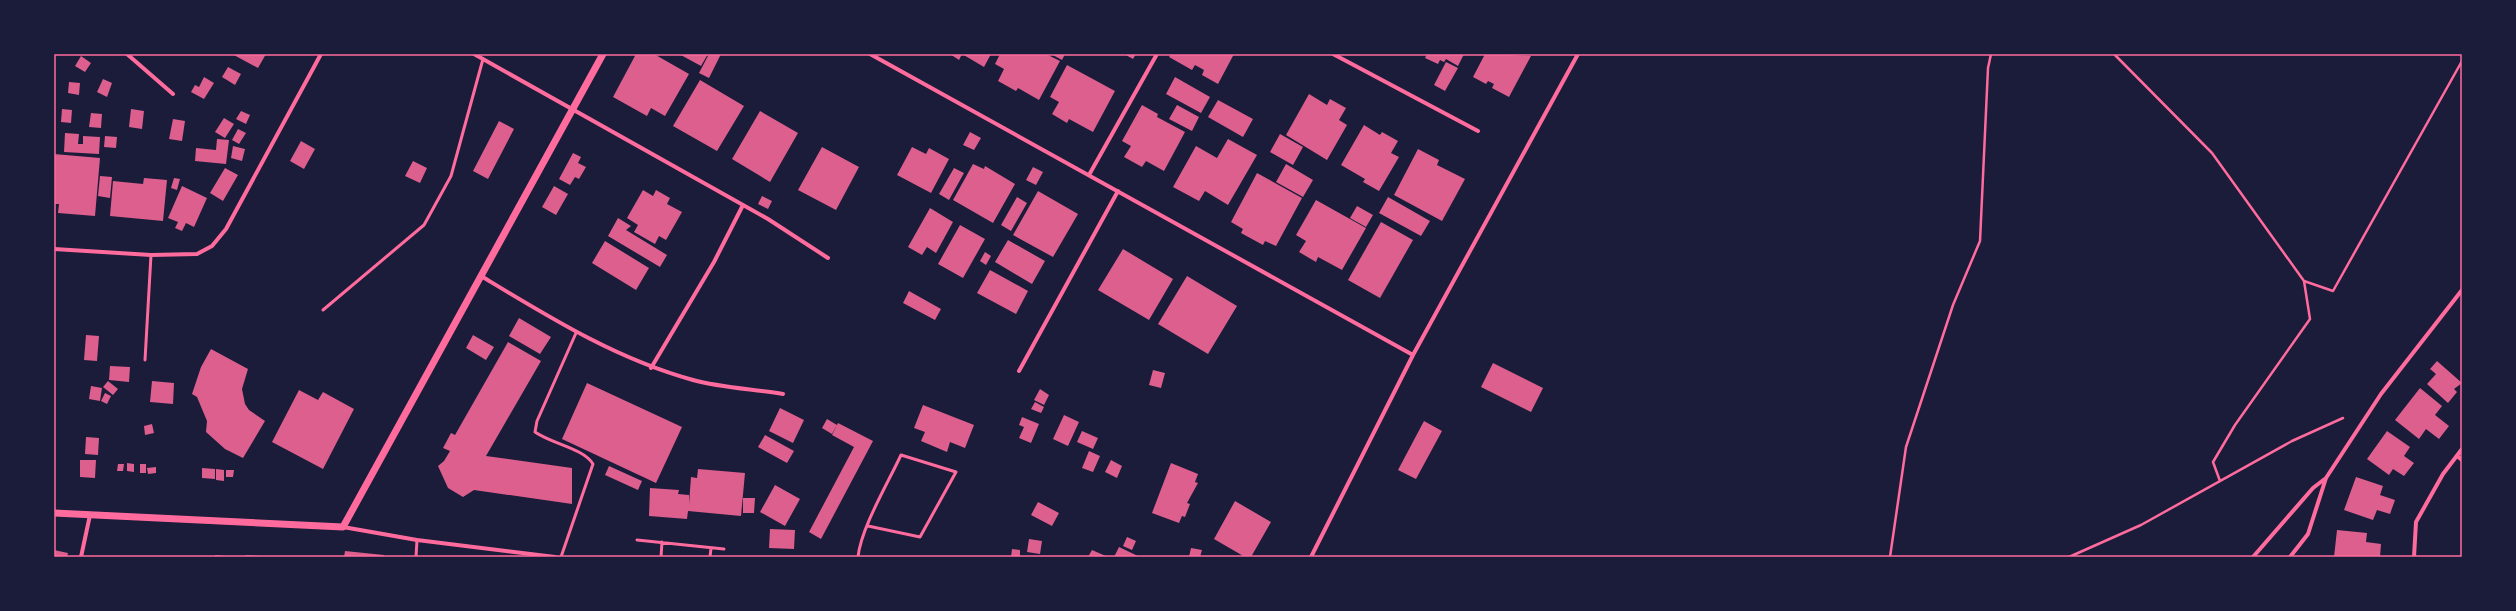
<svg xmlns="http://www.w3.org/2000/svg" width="2516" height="611" viewBox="0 0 2516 611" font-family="Bitter,serif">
<rect width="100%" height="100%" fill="#1b1b3a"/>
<path fill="#dd5f8e" d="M232,54H266L258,68Z
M636,54H654L689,74L665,116L651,108L647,116L613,97Z
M679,54H708L701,66Z
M709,54H721L709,78L699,73Z
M950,54H991L984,67L962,54L959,60Z
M1000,54H1046L1060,61L1039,100L1018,88L1016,91L998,81L1004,69L995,64Z
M1051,54H1065L1062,60Z
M1124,54H1136L1133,59Z
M1171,54H1234L1218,84L1202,75L1204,70L1195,65L1192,70L1169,57Z
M1427,54H1464L1458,66L1446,59L1444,62L1440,60L1438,64L1425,58Z
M1485,54L1531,56L1509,97L1492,88L1494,84L1488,81L1486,84L1473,77Z
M81,56L91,63L85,72L75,66Z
M1446,62L1458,68L1445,91L1434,85Z
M1067,65L1115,91L1093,132L1069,119L1067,123L1052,114L1059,102L1050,97Z
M228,67L241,74L235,85L222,77Z
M204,77L214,83L204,99L191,92L195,85L199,87Z
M1175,77L1210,97L1201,113L1166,94Z
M103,79L112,83L107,97L97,92Z
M700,80L744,106L717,151L673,126Z
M69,82L80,83L79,95L68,93Z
M1309,94L1327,105L1330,99L1346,108L1339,120L1347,125L1327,160L1286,135Z
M1218,100L1253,119L1243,137L1208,117Z
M1142,105L1158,114L1157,117L1185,132L1164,171L1146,161L1142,167L1124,157L1131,146L1122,141Z
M1177,105L1199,117L1192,131L1169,119Z
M62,109L72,110L71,123L61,122Z
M131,109L144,111L142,129L129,127Z
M241,111L250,115L246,124L236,119Z
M760,111L798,133L770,182L732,159Z
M91,113L102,114L101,128L89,127Z
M224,118L234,124L225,138L215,132Z
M173,119L185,121L182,141L169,139Z
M499,121L514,129L488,179L473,171Z
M1364,125L1380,135L1382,132L1398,141L1391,153L1399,157L1379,191L1363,182L1365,179L1341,165Z
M238,129L246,133L239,144L232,140Z
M970,132L981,138L974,150L963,145Z
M65,133L79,134L78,144H83V136L100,137L99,154L64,152Z
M1280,134L1303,147L1293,165L1270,152Z
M105,136L117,137L116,148L104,147Z
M217,139L229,140L226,164L195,161L196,148L216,150Z
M1228,139L1257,155L1228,205L1205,191L1199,201L1173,187L1196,146L1217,158Z
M301,141L315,149L304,169L290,161Z
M233,146L245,149L242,161L231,158Z
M822,147L859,167L836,210L798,190Z
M912,147L926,154L929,148L949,159L931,193L897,175Z
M1418,149L1439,160L1437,165L1465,179L1442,221L1394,195Z
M573,153L581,157L578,163L586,167L579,179L575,177L570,185L559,179Z
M54,154L100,158L95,216L58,213L59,204H54Z
M413,161L427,168L420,183L405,176Z
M973,164L984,169L985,166L1015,184L993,223L953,200Z
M1286,164L1313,180L1303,197L1276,182Z
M1033,167L1043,172L1036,185L1026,180Z
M225,168L238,175L223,201L210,193Z
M954,168L964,173L949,200L939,194Z
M1257,173L1302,198L1276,246L1265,241L1263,245L1241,233L1243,229L1231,222Z
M100,176L112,177L110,198L98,196Z
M144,178L167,180L163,221L110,216L113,181L143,184Z
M174,178L180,179L177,190L171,188Z
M182,186L207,198L194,227L186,223L182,231L175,228L178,222L168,218Z
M554,186L568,194L556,215L542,207Z
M643,190L653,196L656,190L670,198L667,204L682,212L666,240L659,236L655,244L634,232L638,225L627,218Z
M1038,191L1078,214L1053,257L1013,235Z
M762,196L772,201L768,209L758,204Z
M1017,197L1027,203L1011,231L1001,225Z
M1388,197L1430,221L1421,236L1379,213Z
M1316,200L1366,228L1342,270L1318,257L1316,262L1299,252L1306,241L1296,235Z
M1357,206L1373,215L1366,227L1350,218Z
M930,208L953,222L936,253L927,247L922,255L908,247Z
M618,218L631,226L626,230L667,255L660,267L608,236Z
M1381,222L1413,240L1380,298L1348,280Z
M960,225L985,239L963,278L938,264Z
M1008,240L1045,261L1032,284L995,262Z
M605,241L649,268L636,290L592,263Z
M1123,249L1173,279L1149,320L1098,290Z
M985,252L991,256L986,265L980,261Z
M990,270L1028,291L1016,314L977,293Z
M1187,276L1237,306L1208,354L1158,324Z
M909,291L941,309L935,320L903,303Z
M519,318L551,337L540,354L509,336Z
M86,335L99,336L97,361L84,360Z
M473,335L494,347L486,360L466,348Z
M508,342L541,361L486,456L572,468V504L474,490L463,497L448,488L438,466L444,461L450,451L443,448L451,433L455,435Z
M211,349L248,369L242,389L245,404L249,410L265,421L243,458L225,449L206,432L207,421L197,397L192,394L201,367Z
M2437,361L2462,383L2454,389L2457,392L2448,403L2427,384L2436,374L2430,369Z
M1493,363L1543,388L1531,412L1481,387Z
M110,366L130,367L129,382L109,380Z
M1153,370L1165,373L1161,388L1149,385Z
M108,381L118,389L113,395L103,387Z
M152,381L174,383L173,404L150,402Z
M587,383L682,427L656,483L562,439Z
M91,386L102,388L100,401L89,399Z
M2420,388L2442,406L2435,415L2449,426L2439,439L2426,429L2419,439L2395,420Z
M1040,389L1049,395L1044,405L1034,400Z
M299,390L318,400L323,392L354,409L323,469L272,442Z
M105,393L111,396L107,404L101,401Z
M1035,402L1044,407L1041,413L1031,409Z
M923,405L974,425L965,448L950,442L947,452L921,441L925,432L914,428Z
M780,408L804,420L793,443L769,431Z
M1064,415L1079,422L1068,446L1053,439Z
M1022,417L1039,424L1031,443L1019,438L1024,427L1019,425Z
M827,419L837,425L832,434L822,428Z
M1424,421L1442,431L1416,479L1398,470Z
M838,423L873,441L821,539L809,532L854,447L832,435Z
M152,424L154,433L145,435L144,426Z
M1082,431L1098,438L1093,449L1077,442Z
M2387,431L2410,447L2404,456L2414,463L2404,476L2393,469L2389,475L2367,459Z
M765,435L794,451L787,463L758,447Z
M86,437L99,438L98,455L85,454Z
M1089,451L1100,456L1093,472L1082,468Z
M80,460H96L95,478L80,477Z
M1111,460L1122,466L1117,478L1105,472Z
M127,463L134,464V472L127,471Z
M1171,463L1198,474L1195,482L1198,483L1187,503L1190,504L1185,517L1182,516L1179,523L1152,513Z
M118,464H124L123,471H117Z
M140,464H146V473H140Z
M609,466L642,481L638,490L605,475Z
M156,467V473L148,474L147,468Z
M202,468L215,469V479L202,478Z
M216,469L224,470V481L216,480Z
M698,469L745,473L741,516L688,511L687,519L649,516L650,488L679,490L678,494L689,495V504L691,477L697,478Z
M226,470H234L233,477H226Z
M2356,477L2383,486L2380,495L2395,500L2390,514L2377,510L2373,520L2344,510Z
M775,485L800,499L785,526L760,512Z
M743,498H755L754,513H743Z
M1235,501L1271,522L1251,557H1245L1214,539Z
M1038,502L1059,513L1052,526L1031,515Z
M770,529L795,530L794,549L769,548Z
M2337,530L2367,533L2366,542L2381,544L2380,557H2334Z
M1127,537L1136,541L1132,550L1123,546Z
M1029,539L1042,541L1040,554L1027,552Z
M1119,547L1140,557H1114Z
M1191,548L1202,550L1200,557H1189Z
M1012,549L1020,550V557H1011Z
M54,550L68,553L67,557H54Z
M1092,550L1108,557H1088Z
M345,551L384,555V557H344Z
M215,555L226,556V557H215Z
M246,555L260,556V557H246Z"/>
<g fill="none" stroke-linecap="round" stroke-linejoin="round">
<path stroke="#ff6b9d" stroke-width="2.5" d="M2114,54L2212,153L2304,281L2310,319L2235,425L2213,462L2220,481
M2304,281L2333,291L2462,61
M1890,557L1906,447L1953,305L1980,241L1988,68L1991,54
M2069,557L2141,525L2292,441L2343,418"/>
<path stroke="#ff6b9d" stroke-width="3" d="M323,310L424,225L451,176L483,59
M145,360L151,255
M637,540L724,549
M416,557L417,540
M561,557L593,464C583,448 552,444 535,432L537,421L576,333
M661,557L662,542
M710,557L711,548
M858,557C861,528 888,483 901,455L956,472L920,537L868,526"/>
<path stroke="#ff6b9d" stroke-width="4" d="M127,54L173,94
M474,54L768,219L828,258
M870,54L1413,355
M1333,54L1478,131
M1089,175L1157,54
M54,249L151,255L197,254L212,246L226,229L321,54
M481,276C549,317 616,359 693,380C722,388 754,389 783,394
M651,368L714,262L743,205
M1019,371L1118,191
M2457,456L2462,460
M343,527L417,540L555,557
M81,557L90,515
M1311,557L1413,355L1578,54
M2253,557L2313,488L2326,478
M2290,557L2308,534L2326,478L2381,394L2462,290
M2414,557L2416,522L2443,474L2462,449"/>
<path stroke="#ff6b9d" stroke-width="7" d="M54,513L343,527L603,54"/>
</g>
<rect width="2516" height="611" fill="none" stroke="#1b1b3a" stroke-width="110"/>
<rect x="55" y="55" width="2406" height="501" fill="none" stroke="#ff6b9d" stroke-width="1.5"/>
</svg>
